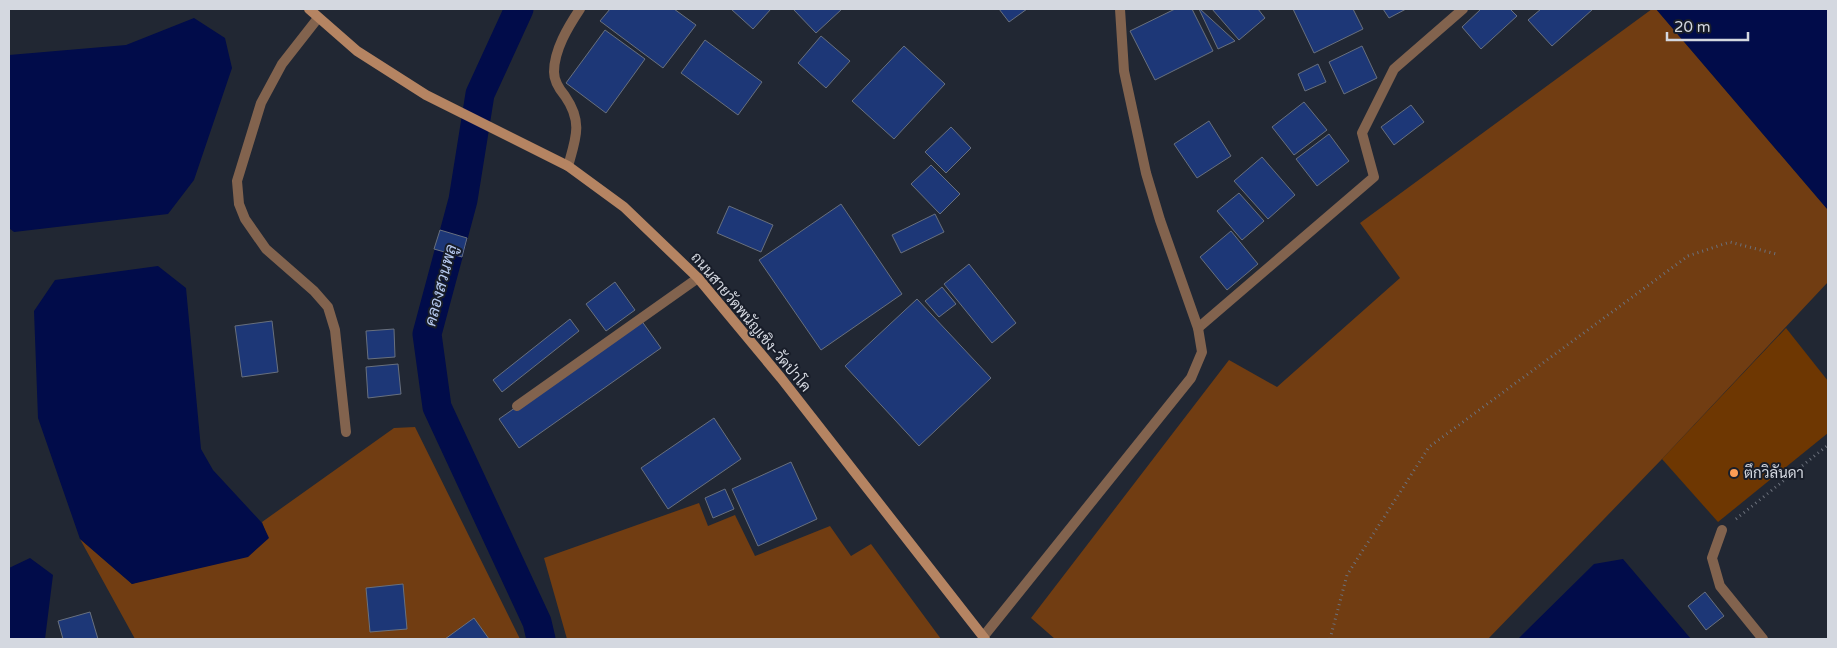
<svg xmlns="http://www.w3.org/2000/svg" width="1837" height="648" viewBox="0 0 1837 648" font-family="'Varela Round',Sarabun,sans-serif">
<rect width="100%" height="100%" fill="#212733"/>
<path fill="#6e3702" d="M1786,328L1828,381V433L1718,522L1662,459Z"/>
<path fill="#713d12" d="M1652,9H1656L1828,210V282L1662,459L1488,639H1055L1031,618L1229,360L1277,387L1400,278L1360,223Z
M415,427L520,639H135L80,539L132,584L268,539L262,522L394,428Z
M699,503L708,526L735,515L755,556L830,526L851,556L871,544L941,639H567L544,558Z"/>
<path fill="#010c4a" d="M1656,9H1828V210Z
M194,18L225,38L232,68L194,180L168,214L14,232L9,228V55L126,45Z
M158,266L186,288L201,449L213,470L262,523L269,538L248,557L132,584L80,539L38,418L34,311L55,280Z
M30,558L53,575L45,639H9V568Z
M1623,559L1691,639H1518L1594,564Z"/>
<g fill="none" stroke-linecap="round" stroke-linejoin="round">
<path stroke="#010c4a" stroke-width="29" d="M519,9L480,94L463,200L427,334L437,407L537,622L541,639"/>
</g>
<path fill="#1d3777" stroke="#68707e" d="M610,9H674L696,25L663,68L600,21Z
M731,9H771L753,29Z
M793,9H842L816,33Z
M999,9H1027L1009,22Z
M1175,9H1192L1213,51L1155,80L1130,31Z
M1199,9H1200L1235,41L1218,49Z
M1212,9H1258L1265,18L1239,40Z
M1293,9H1353L1363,29L1314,53Z
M1383,9H1406L1389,18Z
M1481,9H1510L1517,16L1481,49L1462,27Z
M1541,9H1593L1552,46L1528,20Z
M605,30L645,59L606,113L566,83Z
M821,36L850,61L826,88L798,63Z
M705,40L762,82L738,115L681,73Z
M904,46L945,84L894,139L852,101Z
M1362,46L1377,78L1344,94L1329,62Z
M1318,64L1326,82L1305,91L1298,74Z
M1304,102L1327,130L1294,155L1272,127Z
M1411,105L1424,122L1394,145L1381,127Z
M1209,121L1231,156L1197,178L1174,144Z
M951,127L971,148L946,173L925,152Z
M1329,134L1349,161L1317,186L1296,159Z
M1262,157L1295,195L1268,219L1234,181Z
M931,165L960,194L940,214L911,184Z
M1239,193L1264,221L1242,240L1217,211Z
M841,204L902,294L821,350L759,260Z
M729,206L773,225L761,252L717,233Z
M935,214L944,232L901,253L892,235Z
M440,230L467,238L462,257L434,249Z
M1231,231L1258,264L1227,290L1200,257Z
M969,264L1016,323L992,343L944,284Z
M615,282L635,310L606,331L586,304Z
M942,287L956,304L939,317L925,301Z
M917,299L991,378L919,446L845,366Z
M570,319L579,331L502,392L493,380Z
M641,320L661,348L519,448L499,419Z
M272,321L278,372L242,377L235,326Z
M394,329L395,357L368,359L366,331Z
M398,364L401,394L368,398L366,367Z
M714,418L741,459L668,509L641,468Z
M791,462L817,519L758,546L732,489Z
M725,489L734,509L713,518L705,498Z
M403,584L407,629L370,632L366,588Z
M1705,592L1724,616L1706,630L1688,606Z
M90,612L98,639H63L58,621Z
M474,618L489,639H445Z"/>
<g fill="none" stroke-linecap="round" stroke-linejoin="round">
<path stroke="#6c717c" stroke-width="3" stroke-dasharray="1 4" stroke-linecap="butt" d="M1736,519L1828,445
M1330,639L1347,575L1429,447L1688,256L1730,242L1776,254"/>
<path stroke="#82634e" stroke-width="10" d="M318,18L282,64L261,103L237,181L239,204L245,219L266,249L314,291L328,307L335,330L346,432
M1198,328L1374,177L1362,133L1394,69L1463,9
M517,406L698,278
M1722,530L1712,558L1720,586L1763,639"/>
<path stroke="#82634e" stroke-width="10" d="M568,166C576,138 583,122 565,96C560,90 554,81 554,72C554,50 568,27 580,9
M983,637L1191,378L1202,352L1198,328L1160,220L1146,173L1124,71L1120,9"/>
<path stroke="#b58462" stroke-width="10" d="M309,9L357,51L426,95L568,166L624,207L698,278L781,378L985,639"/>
</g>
<circle fill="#fd9d55" stroke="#181d29" stroke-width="2" cx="1734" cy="473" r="5"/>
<g text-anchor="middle" stroke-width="4" stroke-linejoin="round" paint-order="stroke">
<g font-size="15" fill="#d4d8e0" stroke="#181d29">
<text transform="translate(751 322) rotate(50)" y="5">ถนนสายวัดพนัญเชิง-วัดป่าโค</text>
</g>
<g font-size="15" fill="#d4d8e0" stroke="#181d29" text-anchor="start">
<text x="1744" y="478">ตึกวิลันดา</text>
</g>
<g font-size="16" font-style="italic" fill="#b6c9ef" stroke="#181d29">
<text transform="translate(440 285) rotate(-75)" y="6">คลองสวนพลู</text>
</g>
</g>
<rect width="1837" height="648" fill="none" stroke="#d4d8e0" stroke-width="20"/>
<path d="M1667 32v8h81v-8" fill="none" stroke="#d4d8e0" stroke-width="2.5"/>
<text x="1674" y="32" font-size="15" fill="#d4d8e0" stroke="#181d29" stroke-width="4" paint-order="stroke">20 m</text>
</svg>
